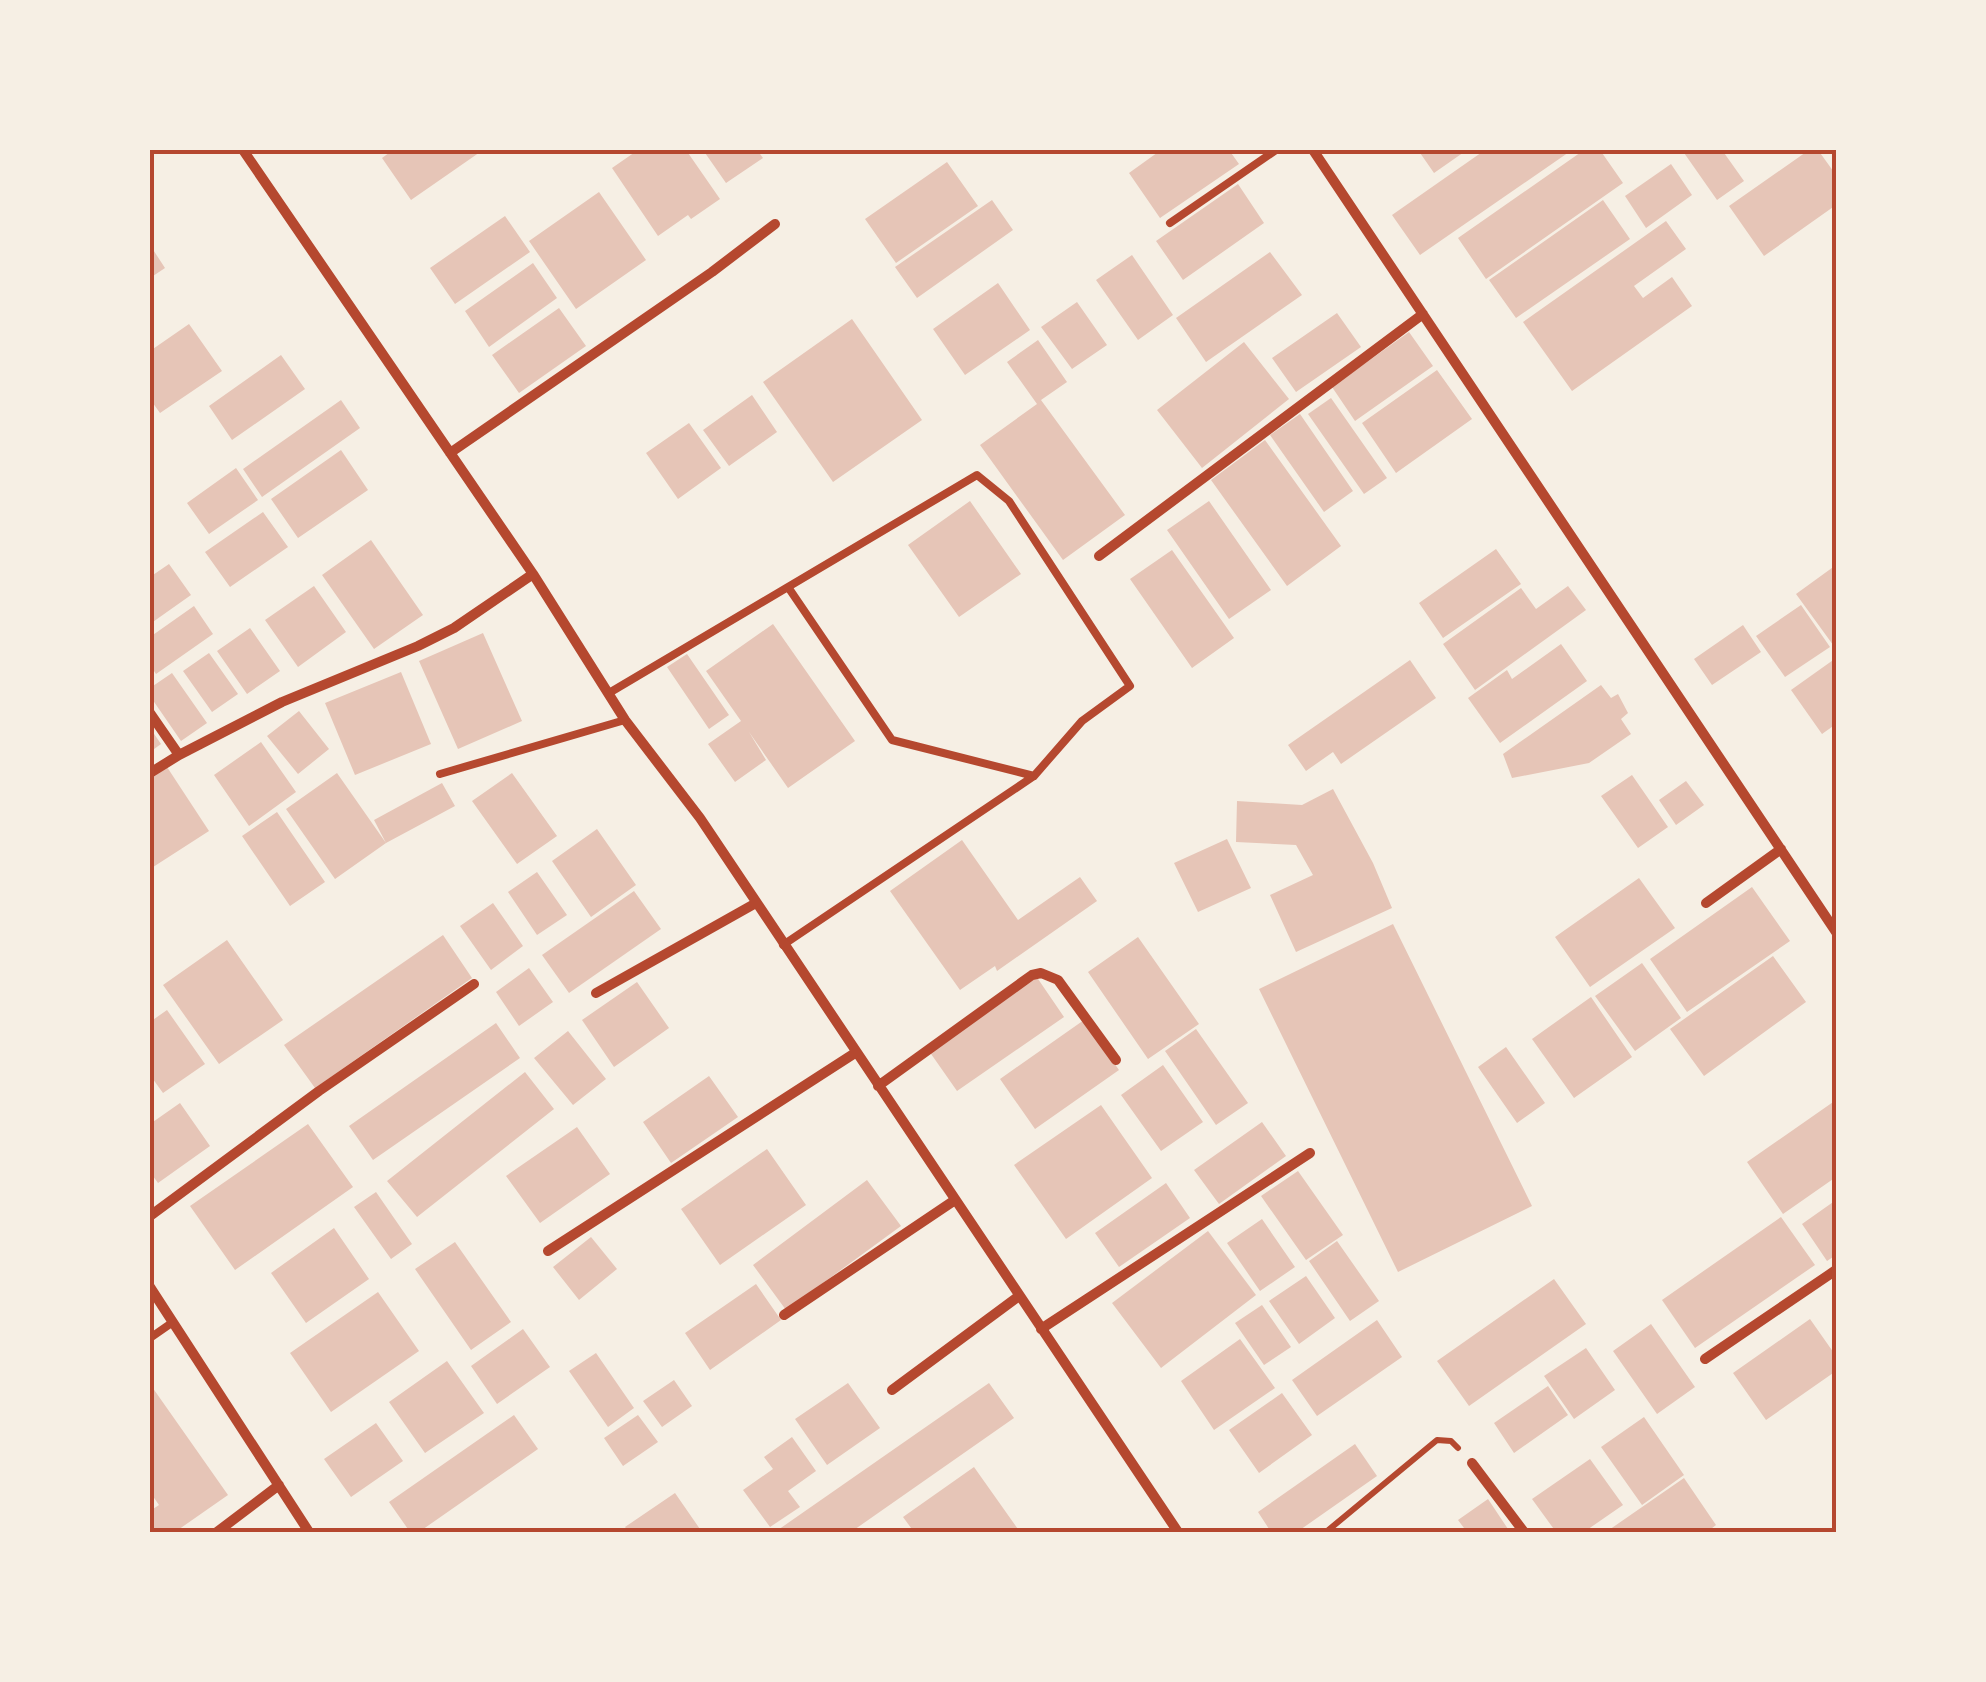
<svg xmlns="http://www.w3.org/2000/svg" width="1986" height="1682" viewBox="0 0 1986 1682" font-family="'Roboto Serif',serif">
<rect width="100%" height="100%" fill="#f6efe4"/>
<path fill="#e6c5b7" d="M393,150H483L411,200L382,158Z
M638,150H686L720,199L691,219L688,215L658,236L612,168Z
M703,150H757L763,158L726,183Z
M1161,150H1229L1239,164L1160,218L1129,173Z
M1418,150H1467L1434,173Z
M1485,150H1572L1420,255L1392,215Z
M1584,150H1600L1623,183L1486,279L1458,238Z
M1682,150H1722L1744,181L1717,200Z
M1809,150H1818L1836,175V205L1764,256L1729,206Z
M947,162L978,206L896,263L865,219Z
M1671,164L1692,195L1646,228L1625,196Z
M1238,184L1264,223L1183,280L1156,241Z
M599,192L646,260L576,309L529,241Z
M992,200L1013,230L917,298L895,267Z
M1603,200L1630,239L1516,318L1489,280Z
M505,216L530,252L455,304L430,268Z
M1666,221L1686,249L1634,286L1643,298L1672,277L1692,306L1572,391L1523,322Z
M150,245L165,268L150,278Z
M1270,252L1302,295L1206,362L1176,318Z
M1132,255L1173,315L1138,340L1096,280Z
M533,263L557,298L489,347L465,311Z
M998,283L1030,330L965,375L933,329Z
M1077,302L1107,345L1072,369L1041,327Z
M559,308L586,346L519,393L492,355Z
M1337,313L1361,347L1296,392L1272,358Z
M852,319L922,420L833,482L763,382Z
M189,324L222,371L160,413L150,399V351Z
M1409,332L1433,366L1355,421L1332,387Z
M1038,340L1067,382L1041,400L1125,515L1063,560L980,445L1037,404L1007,362Z
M1244,342L1289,399L1202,468L1157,410Z
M281,355L305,389L232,440L209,406Z
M1437,370L1472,419L1396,473L1362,423Z
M752,395L777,432L729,466L703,430Z
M1331,398L1387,478L1364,494L1308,414Z
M341,400L360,428L262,497L243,469Z
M1300,414L1353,491L1324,512L1270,435Z
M689,423L721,468L678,499L646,453Z
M1265,440L1341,546L1287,586L1211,480Z
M341,450L368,490L298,538L271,499Z
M236,468L258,500L209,534L187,503Z
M970,501L1021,574L959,617L908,545Z
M1209,501L1271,590L1229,619L1167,530Z
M263,512L288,547L230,587L205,552Z
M371,540L423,615L374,649L322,575Z
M1496,549L1521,584L1443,638L1419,603Z
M1172,550L1234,638L1192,668L1130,579Z
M169,564L191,595L150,624V577Z
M1836,565V649L1796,594Z
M314,586L346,632L298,667L265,620Z
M1568,586L1586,610L1475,690L1443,644L1521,588L1536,609Z
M1801,605L1830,647L1785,677L1756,636Z
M194,606L213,634L156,674L150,665V637Z
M773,624L855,741L788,788L749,732L766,760L735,782L708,744L741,721L706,671Z
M1743,625L1761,652L1712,685L1694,659Z
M250,628L280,671L247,694L217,651Z
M483,633L522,721L458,749L419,661Z
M1561,644L1587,681L1500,743L1468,698L1507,670L1512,679Z
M209,653L238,694L212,712L183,671Z
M687,654L729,715L709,729L667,667Z
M1836,658V724L1822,734L1791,690Z
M1410,660L1436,698L1341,764L1333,752L1306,771L1288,745Z
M401,672L431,744L355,775L325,703Z
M172,673L207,723L181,741L150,696V688Z
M1601,685L1611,698L1618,694L1628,713L1621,719L1631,734L1589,763L1512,778L1503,754Z
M299,711L329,749L298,774L267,736Z
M150,728L161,744L150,752Z
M261,742L296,792L249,826L214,775Z
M167,767L209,831L150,869V779Z
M337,773L386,843L335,879L286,809Z
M512,773L557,836L517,864L472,801Z
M1632,775L1668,827L1638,848L1601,796Z
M1686,781L1704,805L1676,825L1659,800Z
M442,783L455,806L386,843L374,820Z
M1333,789L1373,863L1392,908L1296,952L1270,895L1313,875L1296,845L1236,842L1237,801L1302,805Z
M277,812L325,882L290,906L242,836Z
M597,829L636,885L591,917L552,861Z
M1227,839L1251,888L1198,912L1174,863Z
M962,840L1018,920L1080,877L1097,901L997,971L995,966L960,990L890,891Z
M537,872L567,915L537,935L508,892Z
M1639,878L1675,928L1590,987L1555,937Z
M1752,887L1790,941L1687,1012L1650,959Z
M634,891L661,929L569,993L542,955Z
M493,903L523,946L491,970L460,926Z
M1393,924L1532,1206L1398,1272L1259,989Z
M443,935L472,978L315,1088L284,1045Z
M1138,937L1199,1024L1148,1059L1088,972Z
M227,940L283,1020L219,1064L163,985Z
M1773,956L1806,1002L1704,1076L1670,1029Z
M1642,963L1681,1018L1635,1051L1595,996Z
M529,968L553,1002L519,1026L496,992Z
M1036,976L1064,1017L957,1091L929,1051Z
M637,982L669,1028L614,1067L582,1020Z
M1591,997L1632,1057L1574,1098L1532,1039Z
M167,1010L205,1064L163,1093L150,1075V1022Z
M1084,1020L1119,1070L1035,1129L1000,1079Z
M496,1023L520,1058L373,1160L349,1126Z
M1196,1029L1248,1103L1216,1125L1165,1051Z
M568,1031L606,1079L573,1105L534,1058Z
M1506,1047L1545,1103L1517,1123L1478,1067Z
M1163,1065L1203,1122L1161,1151L1121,1095Z
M525,1072L554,1109L417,1217L387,1181Z
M709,1076L738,1117L671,1163L643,1122Z
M1836,1100V1177L1783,1214L1747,1162Z
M180,1103L210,1146L158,1183L150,1172V1124Z
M1101,1105L1152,1178L1066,1239L1014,1165Z
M1262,1122L1286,1156L1219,1204L1194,1170Z
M308,1124L353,1187L235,1270L190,1206Z
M577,1127L610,1174L540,1223L506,1176Z
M767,1149L806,1205L720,1265L681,1209Z
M1298,1171L1343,1235L1306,1260L1261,1196Z
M867,1180L901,1226L786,1310L753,1265Z
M1166,1183L1190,1218L1119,1267L1095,1233Z
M376,1192L412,1244L391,1259L354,1207Z
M1836,1200V1255L1827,1261L1802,1224Z
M1781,1217L1815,1265L1695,1348L1662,1300Z
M1262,1219L1295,1267L1260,1291L1227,1243Z
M334,1228L369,1279L306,1323L271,1273Z
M1208,1231L1256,1295L1161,1368L1112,1303Z
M591,1237L617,1269L579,1300L553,1267Z
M1337,1241L1379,1301L1350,1321L1309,1261Z
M455,1242L511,1322L471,1350L415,1269Z
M1306,1276L1335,1318L1299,1344L1269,1301Z
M1554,1279L1586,1324L1469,1406L1437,1361Z
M756,1284L781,1320L710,1370L685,1333Z
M378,1292L419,1351L331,1412L290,1353Z
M1262,1305L1291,1347L1264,1365L1235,1323Z
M1810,1319L1836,1356V1371L1766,1420L1733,1373Z
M1377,1320L1402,1357L1317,1416L1292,1380Z
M1651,1324L1695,1387L1657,1414L1613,1351Z
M523,1329L550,1367L497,1404L471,1366Z
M1240,1339L1275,1388L1214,1430L1181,1381Z
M1586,1348L1615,1390L1574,1419L1544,1376Z
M596,1353L634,1408L608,1427L569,1371Z
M447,1361L484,1413L425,1453L389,1402Z
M674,1380L692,1406L662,1427L643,1401Z
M848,1383L880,1428L827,1465L795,1419Z
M989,1383L1014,1418L851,1532H775Z
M150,1384L228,1495L175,1532H150V1511L159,1505L150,1492Z
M1548,1386L1568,1415L1514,1453L1494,1423Z
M1282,1393L1312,1435L1259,1473L1229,1430Z
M514,1415L538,1449L419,1532H410L389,1502Z
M638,1415L658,1442L623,1466L604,1438Z
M1644,1417L1684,1475L1642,1505L1601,1447Z
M376,1423L403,1461L351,1497L324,1459Z
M792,1437L816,1471L788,1491L800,1507L770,1527L743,1490L773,1469L764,1457Z
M1355,1444L1377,1476L1297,1532H1271L1258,1512Z
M1590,1459L1623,1505L1584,1532H1556L1532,1499Z
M974,1467L1020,1532H914L903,1517Z
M1684,1478L1716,1525L1707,1532H1606Z
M675,1493L702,1532H629L625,1527Z
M1488,1499L1510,1532H1467L1458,1520Z"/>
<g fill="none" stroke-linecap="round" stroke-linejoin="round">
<path stroke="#b5482f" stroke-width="6" d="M1326,1532L1437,1440L1451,1441L1458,1448"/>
<path stroke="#b5482f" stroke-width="8" d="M1170,223L1276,150
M788,587L892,740L1034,776
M609,693L977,475L1009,501L1130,686L1082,721L1034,776L783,945
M440,774L625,720
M150,1338L173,1322"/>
<path stroke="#b5482f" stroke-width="10" d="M243,150L533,574L625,720L700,818L1178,1532
M1313,150L1836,932
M450,453L712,272L775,224
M1099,556L1423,314
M150,713L179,755
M150,773L179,755L282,702L418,646L454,628L533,574
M1706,903L1781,849
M596,993L756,903
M878,1086L1032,975L1041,973L1058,980L1116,1060
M150,1216L319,1091L474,984
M548,1251L855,1053
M150,1287L309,1532
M784,1315L955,1200
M1041,1329L1310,1153
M1705,1359L1836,1270
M892,1390L1019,1296
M1472,1463L1524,1532
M217,1532L279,1485"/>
</g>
<rect width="1986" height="1682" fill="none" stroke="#f6efe4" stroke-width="305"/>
<rect x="152" y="152" width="1682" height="1378" fill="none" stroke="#b5482f" stroke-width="4"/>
</svg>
